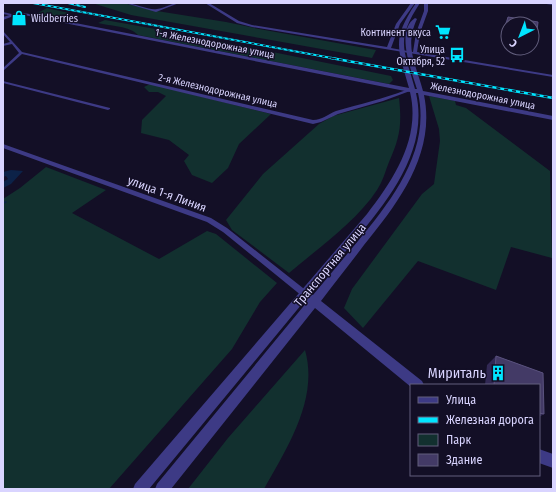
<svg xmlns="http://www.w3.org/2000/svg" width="556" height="492" viewBox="0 0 556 492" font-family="'Fira Sans Condensed',sans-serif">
<rect width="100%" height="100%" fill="#130f26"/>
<path fill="#12302f" d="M92,3H123L157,11L226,22L259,29L376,50L372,58L131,15Z
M47,8L69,13L56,19L34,15Z
M105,20L161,30L164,36L171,38L223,42L391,76L393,80L389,84L138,35C130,26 110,26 98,23Z
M150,84L271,114L239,144L228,168L212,183L192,175L184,161L189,155L169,140L141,133L142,120L166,96L158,92H149L144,87Z
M429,96L455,101L456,105L466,108L550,171L552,258L511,247L496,290L418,261L363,328L344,308L352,289L422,194L434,184L440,141L439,129Z
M399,98C402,125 400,137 389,162C385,172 383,181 377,190C357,221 317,249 289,273L232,230L226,220L263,174L319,124L333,116Z
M46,167L106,190L72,213L159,259L207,231L216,234L277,283L260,302L232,349L109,489H3V199L20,188Z
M305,350C319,399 287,448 264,489H188L228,438Z"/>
<path fill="#0c2248" d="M11,170L23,171L11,184L3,188V182L8,179L6,176L3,177V172Z"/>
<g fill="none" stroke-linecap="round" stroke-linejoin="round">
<path stroke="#0c2248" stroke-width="1.5" d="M3,203L6,202"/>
<path fill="#3d3a85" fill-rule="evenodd" d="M125,3C135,3 150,11 157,9C165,8 171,3 179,3L156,12Z
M205,3H209L239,21L252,25L387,47L396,24L411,3H415L400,24L391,48L413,52L416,33L424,11V3H428V11L420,33L417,52L553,75V77L252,27L237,23Z
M3,12L16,15L14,16L3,14Z
M3,31L22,52L313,120C322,120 328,114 336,111C360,104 383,99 406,90L410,91L383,101L338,114L321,122L313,124L22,54L3,71V68L19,53L12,44L3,46V44L10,42L3,34Z
M3,81L110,108V109L108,110L3,83Z
M3,144L211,218L227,228L308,292L309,294L308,296L305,297L302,296L223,232L207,222L3,148Z"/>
<path fill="#3d3a85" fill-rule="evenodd" d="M416,3H420C395,41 404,49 415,89H417C412,72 395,31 415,18L417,19C404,47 416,64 423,91L553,116V120L424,95C436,153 399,202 364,245C350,264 335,282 321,301L422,381L424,385H411V387L315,308L171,489H155L157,484L307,302L306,299L149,489H133L135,484L367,214C394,179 421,138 410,92L19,14L3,20V17L19,12L409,88C398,48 391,40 416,3ZM416,93H418C431,150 392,200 358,241C343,259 328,277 313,295L310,294C325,276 340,258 355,240C389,199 429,150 416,93Z
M540,3H553V5Z
M539,449L553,454V468L539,463Z"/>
<defs>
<path id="rail-far1" d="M33,3L337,59
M68,3L85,7"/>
<path id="rail" d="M331,58L553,98"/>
</defs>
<use href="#rail-far1" stroke="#00e5ff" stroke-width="2"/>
<use href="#rail" stroke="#00e5ff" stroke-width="2.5"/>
<use href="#rail-far1" stroke="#130f26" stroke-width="1" stroke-dasharray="3" stroke-linecap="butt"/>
<use href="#rail" stroke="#130f26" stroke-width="1.5" stroke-dasharray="4" stroke-linecap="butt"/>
</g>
<path fill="#312854" d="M508,17L538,22L537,31L533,41H532V24H508V34L502,33L504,26Z
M496,356L543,373L544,414L539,417V385H485L487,365Z"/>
<path fill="#433a66" stroke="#5a527e" d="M508,17L538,22L537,31H532V24H506Z
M496,356L543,373L544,414L539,413V385H494Z"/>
<defs>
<symbol id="shop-bare" viewBox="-9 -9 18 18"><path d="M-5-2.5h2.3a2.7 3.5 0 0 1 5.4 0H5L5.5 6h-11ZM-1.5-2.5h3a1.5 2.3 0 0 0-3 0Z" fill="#00e5ff" stroke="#130f26" stroke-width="2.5" paint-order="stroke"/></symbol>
<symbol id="supermarket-bare" viewBox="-9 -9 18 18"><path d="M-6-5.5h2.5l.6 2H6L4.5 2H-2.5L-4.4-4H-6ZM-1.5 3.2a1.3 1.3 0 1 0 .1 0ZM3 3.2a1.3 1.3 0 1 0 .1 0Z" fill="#00e5ff" stroke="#130f26" stroke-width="2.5" paint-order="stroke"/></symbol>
<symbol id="bus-bare" viewBox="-9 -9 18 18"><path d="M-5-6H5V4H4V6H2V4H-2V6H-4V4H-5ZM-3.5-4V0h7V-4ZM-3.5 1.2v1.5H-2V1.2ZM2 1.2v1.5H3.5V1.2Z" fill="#00e5ff" stroke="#130f26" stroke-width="2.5" paint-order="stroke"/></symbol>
<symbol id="building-bare" viewBox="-9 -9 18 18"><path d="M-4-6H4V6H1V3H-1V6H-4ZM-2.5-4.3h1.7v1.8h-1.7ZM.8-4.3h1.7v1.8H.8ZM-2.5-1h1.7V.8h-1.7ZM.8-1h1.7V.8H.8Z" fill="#00e5ff" stroke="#130f26" stroke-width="2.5" paint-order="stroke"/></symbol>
</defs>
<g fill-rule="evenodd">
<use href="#shop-bare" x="8" y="7" width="22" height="22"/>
<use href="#supermarket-bare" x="432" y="21" width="22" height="22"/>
<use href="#bus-bare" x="446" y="44" width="22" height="22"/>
<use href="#building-bare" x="487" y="362" width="22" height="22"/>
</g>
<g text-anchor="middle" stroke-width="3" stroke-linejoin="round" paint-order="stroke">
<g font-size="10" fill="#d9d4ff" stroke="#130f26" text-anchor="end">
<text x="31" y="22" text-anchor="start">Wildberries</text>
<text x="431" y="36">Континент вкуса</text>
<text x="445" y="53">Улица<tspan x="445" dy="12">Октября, 52</tspan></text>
</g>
<g font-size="10" fill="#d9d4ff" stroke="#130f26">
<text transform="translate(215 43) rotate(11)" y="4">1-я Железнодорожная улица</text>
<text transform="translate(218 90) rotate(13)" y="4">2-я Железнодорожная улица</text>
<text transform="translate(483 95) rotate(11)" y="4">Железнодорожная улица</text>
</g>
<g font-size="12" fill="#d9d4ff" stroke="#130f26">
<text transform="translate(167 194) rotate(20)" y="4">улица 1-я Линия</text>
<text transform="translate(330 265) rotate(-50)" y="4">Транспортная улица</text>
</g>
<g font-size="14" fill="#d9d4ff" stroke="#130f26" text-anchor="end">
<text x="486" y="378">Мириталь</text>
</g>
</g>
<rect width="556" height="492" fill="none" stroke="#d9d4ff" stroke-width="8"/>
<rect x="410" y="384" width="130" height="92" fill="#130f26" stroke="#625e7d"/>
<rect x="418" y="397" width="20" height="6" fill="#3d3a85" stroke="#625e7d"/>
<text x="446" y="404" font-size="12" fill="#d9d4ff">Улица</text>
<rect x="418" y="417" width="20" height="6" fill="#00e5ff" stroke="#625e7d"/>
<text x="446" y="424" font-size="12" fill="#d9d4ff">Железная дорога</text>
<rect x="418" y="434" width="20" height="12" fill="#12302f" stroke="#625e7d"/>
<text x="446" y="444" font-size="12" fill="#d9d4ff">Парк</text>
<rect x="418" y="454" width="20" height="12" fill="#433a66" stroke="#625e7d"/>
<text x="446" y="464" font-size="12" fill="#d9d4ff">Здание</text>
<g transform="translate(520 36) rotate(222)"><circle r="19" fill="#130f26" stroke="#625e7d"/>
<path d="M0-3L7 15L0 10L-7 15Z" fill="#00e5ff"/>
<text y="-6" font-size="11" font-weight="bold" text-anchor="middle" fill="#d9d4ff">С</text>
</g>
</svg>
